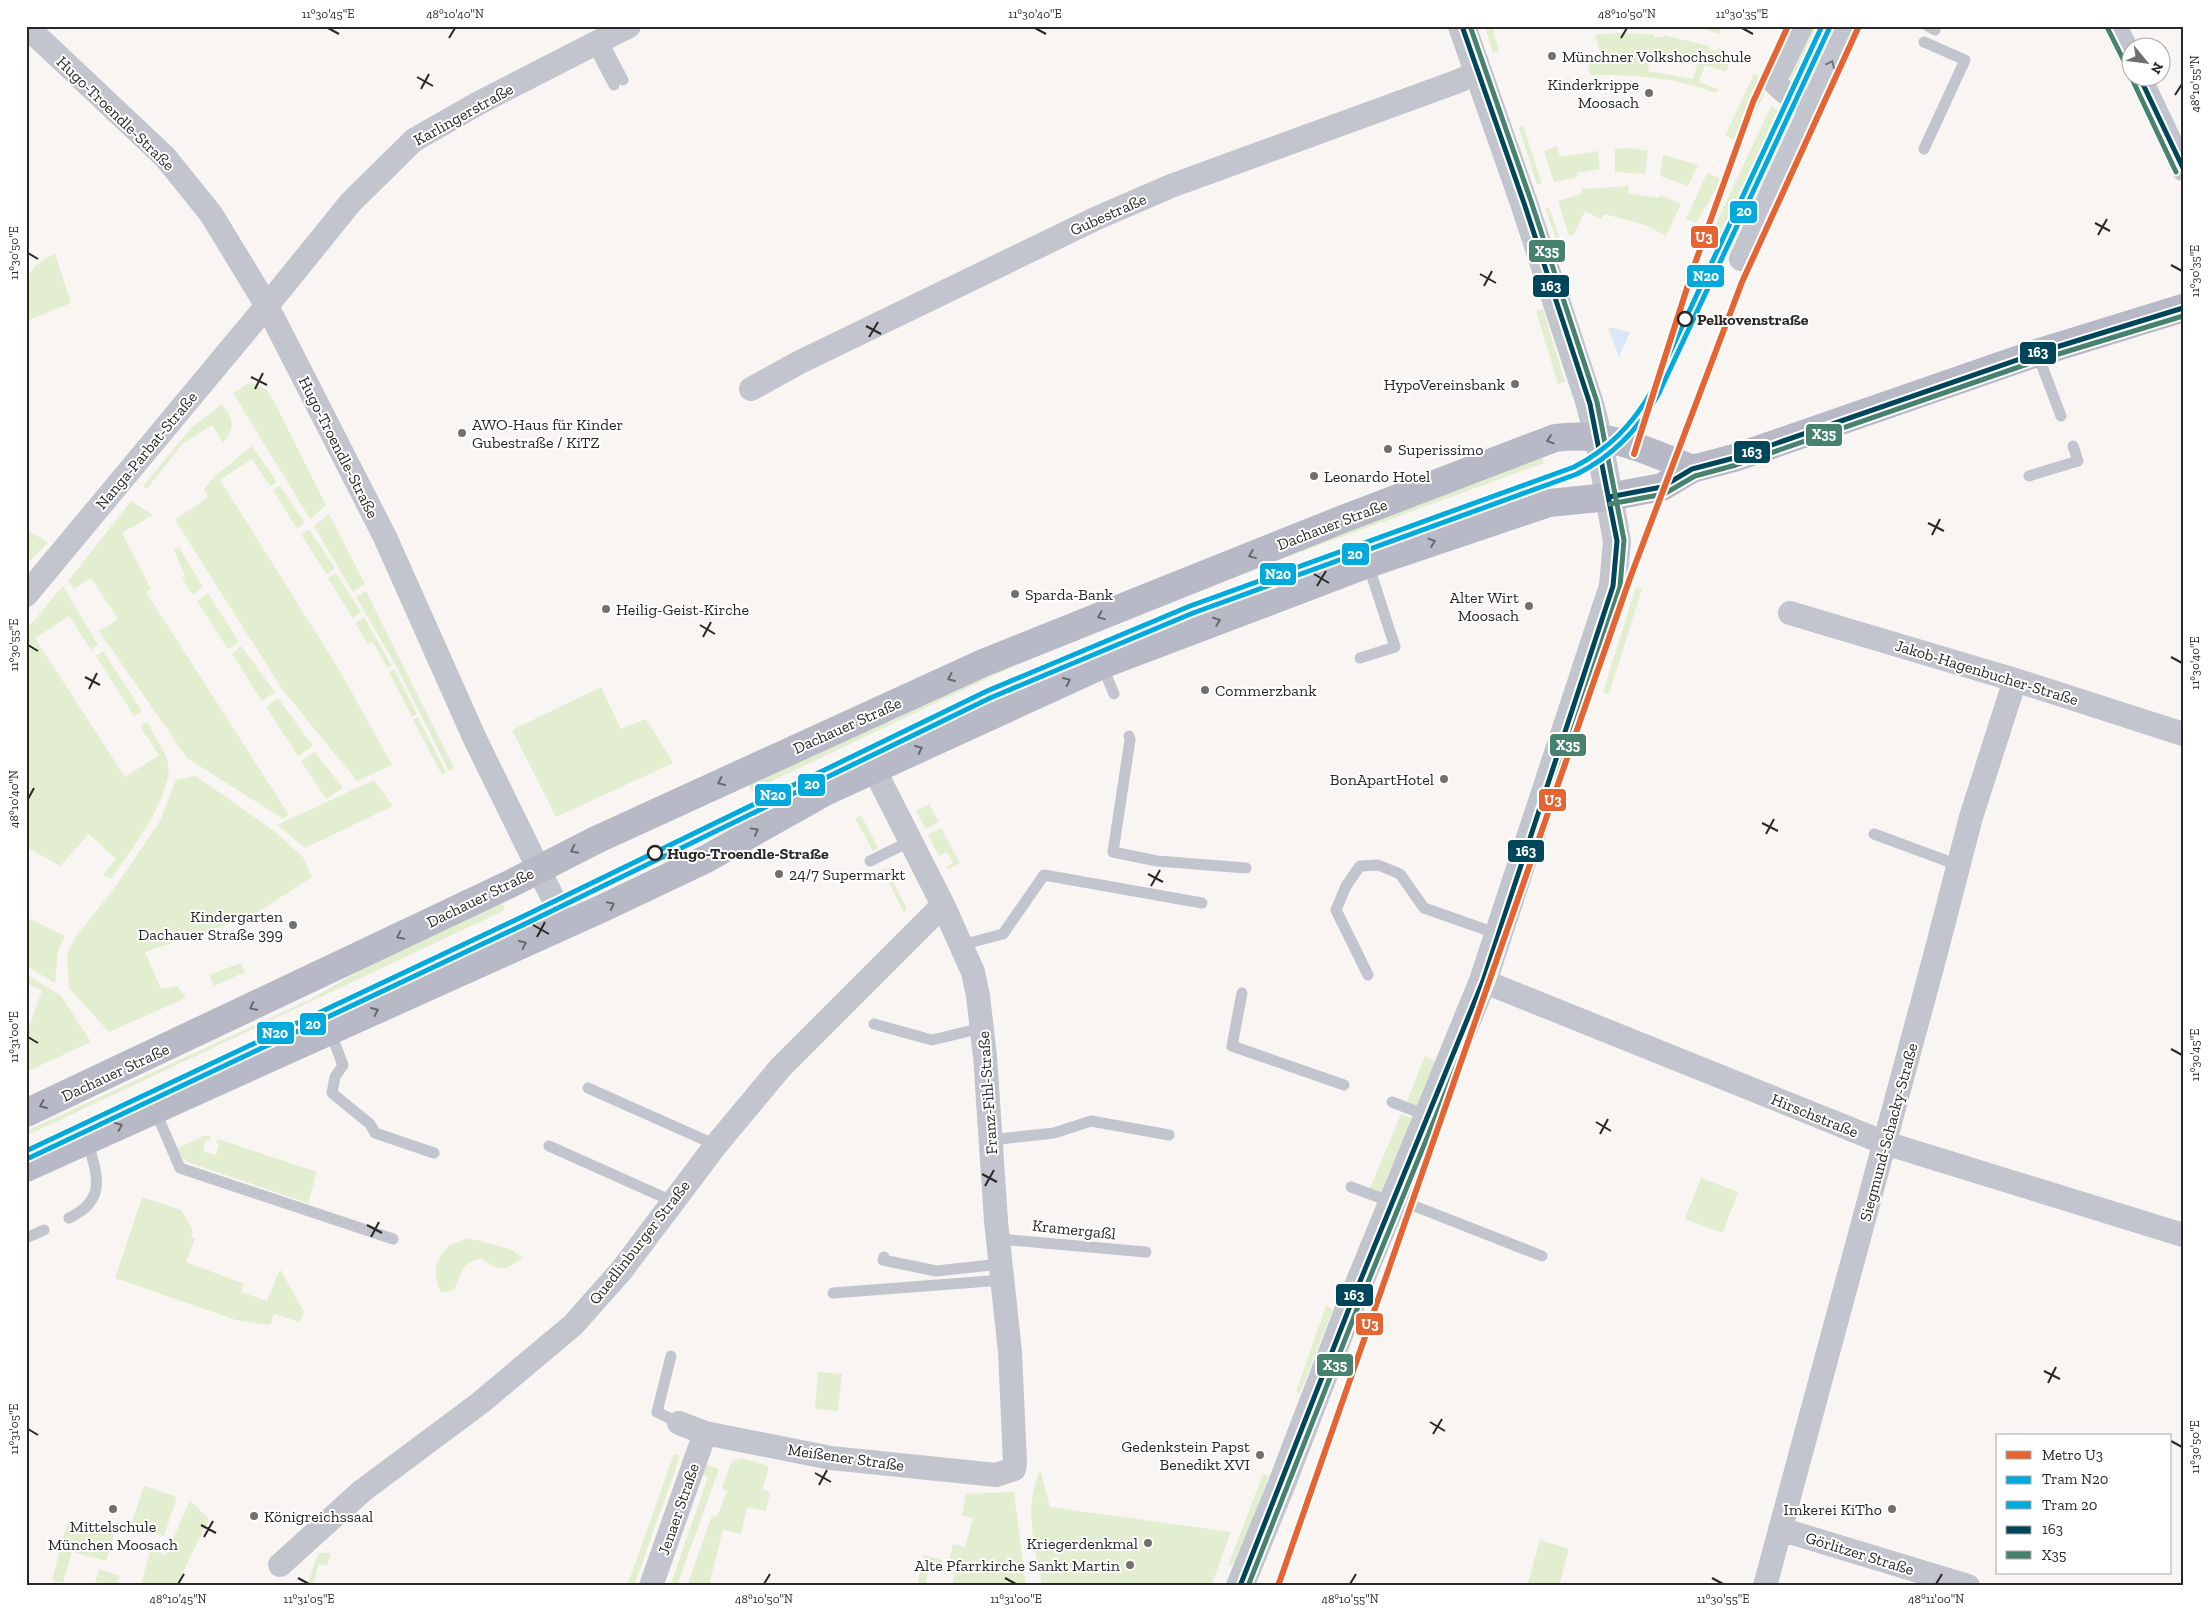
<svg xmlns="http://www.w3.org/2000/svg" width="2209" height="1612" viewBox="0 0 2209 1612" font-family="'Zilla Slab',serif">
<rect width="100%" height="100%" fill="#f8f5f3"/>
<path fill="#e3eed0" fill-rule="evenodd" d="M1485,26H1492L1499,51L1493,53Z
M1694,26H1722L1719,34Z
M1810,26H1833L1810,77L1817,80L1812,85L1801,88L1793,84L1788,73Z
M1616,33L1654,34L1655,37H1663V35L1709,46V49L1716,51L1718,48L1733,55L1726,72L1705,65L1699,82L1718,89L1716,93C1674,77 1635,75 1590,75L1588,65L1602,60L1595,35ZM1650,55L1697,64L1693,79L1648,71Z
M1754,74L1766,79L1764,95L1741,143L1725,136Z
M1771,106L1791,116L1731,243L1711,234Z
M1523,125L1542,183L1537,185L1519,128Z
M1557,146L1560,157L1598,151L1600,169L1577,173V177L1554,182L1544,151Z
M1629,148L1648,151L1645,174L1615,172V149Z
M1663,155L1698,165L1688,186L1660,176Z
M1707,173L1722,179L1696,223L1686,219Z
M1629,186L1628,193L1659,198L1660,195L1681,204L1666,236L1645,225L1604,214L1601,219L1585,211L1574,234L1569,236L1558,201L1582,194L1581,189Z
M1549,207L1559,237L1556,239L1545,208Z
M55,254L71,303L26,321C26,289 19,268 55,254Z
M1543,309L1565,382L1558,384L1536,311Z
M251,382L267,390L276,405L326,505L310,519L233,393Z
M222,404C234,421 236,425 223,443L212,425L182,444L146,490L144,485L191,428Z
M252,446L277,482L270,486L252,459L220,480L340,671L392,765L357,781L282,689L175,520L208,497L204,489L214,477Z
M1541,454L1544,463L1208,586Z
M1549,480L1552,487L1229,602L1227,598Z
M280,486L305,523L297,529L273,490Z
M131,501L153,515L122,533L151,589L146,592L289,815L283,819L187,758L99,631L118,619L91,578L74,589L68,581Z
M329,514L365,584L353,592L314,526Z
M309,529L335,568L326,574L301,534Z
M26,530L48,542L26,565Z
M179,547L203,587L193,595L182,578L185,576L174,550Z
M336,573L361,612L353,618L328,578Z
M63,586L98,645L91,650L69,616L35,638L125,777L159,755L140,726L147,722C153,734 162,746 167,759C178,790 128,855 111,879L103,875L116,859L89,834L60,866L26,847V630Z
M1636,587L1642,589L1609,694L1603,692Z
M366,591L454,768L449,771L396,666L356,597Z
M208,593L239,642L228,649L197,601Z
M1205,607L1202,611C1051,670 903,736 760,814L757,807C905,737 1051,665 1205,607Z
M364,617L392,666L387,668L373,642L368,644L355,623Z
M241,646L275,692L262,701L232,654Z
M1056,646L751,791L748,783L796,764L966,682Z
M103,651L142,711L134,716L96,656Z
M394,669L417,714L412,717L389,672Z
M601,687L621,729L646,719L673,763L556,817L512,730Z
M278,698L313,746L298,756L266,707Z
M418,717L446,772L442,775L413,720Z
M315,752L343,788L326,799L301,761Z
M196,776L274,831L303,857L312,877L250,917L145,952L161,989L177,986L186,998L109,1032L69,988L67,954L76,936L113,890L160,821L176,780Z
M374,780L393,806L305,848L277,825Z
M929,804L939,822L926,829L916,811Z
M861,815L878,848L873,851L855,818Z
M941,828L960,863L949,869L947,867L953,863L947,852L939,856L928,835Z
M886,868L907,909L904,913L882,869Z
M501,901L505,910L26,1136V1131L311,999L366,967Z
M26,917L65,936L58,950L55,983L26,966Z
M511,926L513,931L384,993L101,1122Z
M241,963L245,972L214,986L209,975Z
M26,974L61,996L91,1042L26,1072V1024L30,1025L42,990L26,983Z
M1425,1056L1437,1062L1418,1107L1407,1101Z
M1401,1114L1412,1118L1381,1193L1370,1188Z
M205,1135L211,1137L210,1141L206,1140L203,1151L216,1155L219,1144L216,1143L218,1139L317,1172L308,1203L190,1163L182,1158L178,1148Z
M1701,1178L1738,1192L1723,1233L1685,1219Z
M142,1197L181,1210L193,1230L191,1237L195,1239L186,1262L244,1284L241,1292L267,1301L280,1269L304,1312L300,1322L274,1314L270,1325L236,1320L115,1278Z
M468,1238L510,1249L523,1258C503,1271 501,1273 481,1258C461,1263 462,1273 454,1290L441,1293C432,1277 434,1259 449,1246C454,1243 462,1241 468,1238Z
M1326,1306L1333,1309L1300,1393L1296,1392Z
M818,1372L842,1374L838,1411L815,1409Z
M674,1454L680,1456L634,1586H627Z
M742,1458L769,1466L763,1489L770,1492L766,1511L747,1507L741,1534L723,1530L709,1586H687L712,1516L717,1517L727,1491L722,1488L730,1465L732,1461Z
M706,1464L719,1469L677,1586H670L708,1477L702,1475Z
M1040,1470L1050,1507L1231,1532L1211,1586H1042C1035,1546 1023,1508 1040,1470Z
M1263,1474L1269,1476L1237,1561L1228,1566Z
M144,1486L177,1497L164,1536L131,1525Z
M1014,1492L1026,1586H952L954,1574L946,1572L953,1544L965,1547L973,1518L962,1515L966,1494Z
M190,1500L209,1519L176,1586H140L151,1550L166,1555Z
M68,1520L114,1533L106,1561L72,1552L63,1583L52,1580Z
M1540,1540L1569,1549L1559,1586H1527Z
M320,1553H331L327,1566L319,1564L313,1586H306C314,1576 310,1564 320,1553Z
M924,1555L942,1560L940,1570L929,1568L925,1586H917Z
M99,1569L120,1576L116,1586H94Z"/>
<path fill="#dbe6f9" d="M1608,327L1630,332L1619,357Z"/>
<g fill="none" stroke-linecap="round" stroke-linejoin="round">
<path stroke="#c2c5ce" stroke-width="11" d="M1928,26L1935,30L1936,26
M602,40L623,80
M593,45L614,85
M1924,149L1965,60L1924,42
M2037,353L2061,416
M2029,476L2078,461L2073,446
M1360,658L1395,647L1368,564
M1102,665L1114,694
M1129,736L1130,740L1113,852L1157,861L1246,868
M1874,834L1958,865
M870,861L911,841
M961,945L1003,934L1044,875L1202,903
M1368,975L1336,910L1346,886L1360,866L1378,865L1400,874L1424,908L1498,934
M1242,993L1232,1046L1344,1085
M874,1024L932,1040L982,1028
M330,1031L343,1065L335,1077L332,1093L370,1124L375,1133L434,1153
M588,1088L716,1145
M1392,1102L1428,1116
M155,1110L180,1168L393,1239
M990,1140L1054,1133L1091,1121L1169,1135
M549,1146L672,1201
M1351,1187L1392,1202
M1394,1198L1542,1256
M69,1218C108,1200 97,1174 87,1140
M26,1238L44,1230
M998,1239L1146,1252
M884,1257L883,1260L936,1271L1001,1264
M833,1293L1003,1280
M671,1356L657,1412L679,1423"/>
<path stroke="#c2c5ce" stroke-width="24" d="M26,26L165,157L211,214L267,306L385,537L475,739L566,925
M1801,26L1774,82C1785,94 1796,101 1813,102
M2115,26L2132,60
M2140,78L2183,169
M1741,259L1849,26
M751,389L798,363L1097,218L1171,186L1456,82L1479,72
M26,595L283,286L351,202L414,140L477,104L629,26
M1790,613L2015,680L2183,734
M1483,981L1885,1143L2183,1235
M679,1423L705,1433L831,1458L996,1475L1014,1469L1015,1463L1010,1352L996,1221L985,1056L978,996L973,972L943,905L874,769
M1780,1529L1968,1586
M280,1565L362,1491L480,1403L573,1325L621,1271L716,1145L780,1068L943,905
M651,1586L705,1433
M1765,1586L1935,956L1971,817L2015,680"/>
<path stroke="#c2c5ce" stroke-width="28" d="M1240,1586L1281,1486L1352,1301L1483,981L1613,586L1617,541L1598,436L1590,404L1524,203L1462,26"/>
<path stroke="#b7bac6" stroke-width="28" d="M26,1113L510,884L596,840L983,663L1343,519L1555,438C1606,431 1647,450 1692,469
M26,1168L603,908L706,859L825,792L1102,665L1368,564L1549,503L1609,497L1662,487L1692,469L1734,458L2037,353L2183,308"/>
<defs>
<path id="bus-1" d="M2140,78L2183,168
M1609,497L1662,487L1692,469L1734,458L2037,353L2183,308
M1240,1586L1352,1301L1483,981L1613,586L1617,541L1590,404L1524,203L1462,26"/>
<path id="bus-2" d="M2108,29L2125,63
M2133,81L2176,172
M1610,504L1664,494L1695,476L1736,465L2039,360L2183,316
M1248,1586L1359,1304L1490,984L1620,587L1624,540L1597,402L1531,201L1470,26"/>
</defs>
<use href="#bus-1" stroke="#fff" stroke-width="9"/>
<use href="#bus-2" stroke="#fff" stroke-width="9"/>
<use href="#bus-1" stroke="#00465a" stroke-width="5"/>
<use href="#bus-2" stroke="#46826e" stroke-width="5"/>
<defs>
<path id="tram-1" d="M26,1151L526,915L987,691L1190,606L1574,467C1609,449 1632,425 1652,391L1822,26"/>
<path id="tram-2" d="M29,1158L529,922L990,698L1193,613L1577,474C1613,456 1638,430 1658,395L1829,29"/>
</defs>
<use href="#tram-1" stroke="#fff" stroke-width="9"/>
<use href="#tram-2" stroke="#fff" stroke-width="9"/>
<use href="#tram-1" stroke="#00aadc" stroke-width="5"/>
<use href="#tram-2" stroke="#00aadc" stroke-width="5"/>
<defs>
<path id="metro-1" d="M1634,454L1694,266L1753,102L1788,26
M1278,1586L1630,578L1742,282L1859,26"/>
</defs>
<use href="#metro-1" stroke="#fff" stroke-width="10"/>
<use href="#metro-1" stroke="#e66432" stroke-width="6"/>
</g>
<defs><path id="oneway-chevron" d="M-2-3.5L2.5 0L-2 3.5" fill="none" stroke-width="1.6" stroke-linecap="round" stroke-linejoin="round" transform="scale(1.25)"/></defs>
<use stroke="#76767a" href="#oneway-chevron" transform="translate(1831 64) rotate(-65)"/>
<g stroke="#696a6f">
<use href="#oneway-chevron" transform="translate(1550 440) rotate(162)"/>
<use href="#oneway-chevron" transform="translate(1432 542) rotate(-19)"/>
<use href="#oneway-chevron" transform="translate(1252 555) rotate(158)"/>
<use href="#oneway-chevron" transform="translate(1101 616) rotate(158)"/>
<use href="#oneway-chevron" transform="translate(1217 621) rotate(-21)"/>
<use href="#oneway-chevron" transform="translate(951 678) rotate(156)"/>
<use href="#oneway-chevron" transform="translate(1067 681) rotate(-25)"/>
<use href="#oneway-chevron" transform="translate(919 749) rotate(-25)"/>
<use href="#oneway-chevron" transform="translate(721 782) rotate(155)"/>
<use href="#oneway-chevron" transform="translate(755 831) rotate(-29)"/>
<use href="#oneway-chevron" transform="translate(574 850) rotate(154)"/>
<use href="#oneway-chevron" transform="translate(611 905) rotate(-26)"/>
<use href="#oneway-chevron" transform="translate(400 936) rotate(154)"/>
<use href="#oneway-chevron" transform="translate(523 944) rotate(-25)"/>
<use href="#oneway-chevron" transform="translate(253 1007) rotate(154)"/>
<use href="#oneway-chevron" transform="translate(375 1011) rotate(-24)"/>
<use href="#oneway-chevron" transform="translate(43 1105) rotate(156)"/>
<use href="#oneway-chevron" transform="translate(119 1126) rotate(-24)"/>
</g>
<path fill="none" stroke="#2a2827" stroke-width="2" d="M328,28L339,34M1035,28L1046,34M1742,28L1753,34M449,38L455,28M1621,38L1627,28M417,77L433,86M421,89L429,74M2175,95L2182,84M2095,223L2110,231M2098,235L2107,219M28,253L38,259M2171,265L2182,271M1480,274L1496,283M1484,286L1492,271M866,326L881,334M869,337L878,322M251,377L267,385M255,389L263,373M1928,523L1944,531M1932,535L1940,519M1314,574L1329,583M1317,586L1326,571M700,625L715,634M703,637L711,622M28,645L38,651M2171,657L2182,663M85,677L100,685M89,689L97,673M28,799L34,788M1762,823L1778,831M1766,834L1774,819M1148,874L1163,882M1151,886L1160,870M533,925L549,934M537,937L545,922M28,1037L38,1043M2171,1049L2182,1055M1596,1122L1611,1131M1600,1134L1608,1119M982,1174L997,1182M985,1186L994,1170M367,1225L382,1233M371,1237L379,1222M2044,1371L2060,1379M2048,1383L2056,1367M1430,1422L1445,1431M28,1429L38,1435M1433,1434L1442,1419M2171,1441L2182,1447M815,1473L831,1482M819,1485L827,1470M201,1525L216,1533M204,1537L213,1521M298,1578L309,1584M1005,1578L1016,1584M1712,1578L1723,1584M178,1584L184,1574M764,1584L770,1574M1350,1584L1356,1574M1936,1584L1942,1574"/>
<g fill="#72706e" stroke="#fff" stroke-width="2">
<circle cx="1552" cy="56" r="5"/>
<circle cx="1649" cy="93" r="5"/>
<circle cx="1515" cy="384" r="5"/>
<circle cx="462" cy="433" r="5"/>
<circle cx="1388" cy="449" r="5"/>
<circle cx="1314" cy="476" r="5"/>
<circle cx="1015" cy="594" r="5"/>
<circle cx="1529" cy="606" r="5"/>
<circle cx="606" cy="609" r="5"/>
<circle cx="1205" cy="690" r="5"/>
<circle cx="1444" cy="779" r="5"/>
<circle cx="779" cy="874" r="5"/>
<circle cx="293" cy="925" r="5"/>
<circle cx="1260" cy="1455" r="5"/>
<circle cx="113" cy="1509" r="5"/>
<circle cx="1892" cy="1509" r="5"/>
<circle cx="254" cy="1516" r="5"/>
<circle cx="1148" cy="1543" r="5"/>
<circle cx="1130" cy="1565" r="5"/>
</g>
<g fill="#fff" stroke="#2a2827" stroke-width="2.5">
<circle cx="1685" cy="319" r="7"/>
<circle cx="655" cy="853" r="7"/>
</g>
<g text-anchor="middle" stroke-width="4" stroke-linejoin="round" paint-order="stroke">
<g font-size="16" fill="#2a2827" stroke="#fff" text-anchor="start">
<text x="1562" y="62">Münchner Volkshochschule</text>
<text x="1639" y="90" text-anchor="end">Kinderkrippe<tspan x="1639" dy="18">Moosach</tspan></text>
<text x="1505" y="390" text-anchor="end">HypoVereinsbank</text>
<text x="472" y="430">AWO-Haus für Kinder<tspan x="472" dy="18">Gubestraße / KiTZ</tspan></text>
<text x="1398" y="455">Superissimo</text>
<text x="1324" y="482">Leonardo Hotel</text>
<text x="1025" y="600">Sparda-Bank</text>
<text x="1519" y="603" text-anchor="end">Alter Wirt<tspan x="1519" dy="18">Moosach</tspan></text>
<text x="616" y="615">Heilig-Geist-Kirche</text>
<text x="1215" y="696">Commerzbank</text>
<text x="1434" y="785" text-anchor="end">BonApartHotel</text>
<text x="789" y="880">24/7 Supermarkt</text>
<text x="283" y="922" text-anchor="end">Kindergarten<tspan x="283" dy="18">Dachauer Straße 399</tspan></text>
<text x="1250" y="1452" text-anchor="end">Gedenkstein Papst<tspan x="1250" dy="18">Benedikt XVI</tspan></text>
<text x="1882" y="1515" text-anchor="end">Imkerei KiTho</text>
<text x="264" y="1522">Königreichssaal</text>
<text x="113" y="1532" text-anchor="middle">Mittelschule<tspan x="113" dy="18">München Moosach</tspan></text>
<text x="1138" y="1549" text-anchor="end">Kriegerdenkmal</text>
<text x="1120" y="1571" text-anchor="end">Alte Pfarrkirche Sankt Martin</text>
</g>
<g font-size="16" fill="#2a2827" stroke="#fff">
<text transform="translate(116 113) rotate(44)" y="6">Hugo-Troendle-Straße</text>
<text transform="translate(463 114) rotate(-29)" y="6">Karlingerstraße</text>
<text transform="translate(1108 214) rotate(-24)" y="6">Gubestraße</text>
<text transform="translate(339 447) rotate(63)" y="6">Hugo-Troendle-Straße</text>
<text transform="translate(146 450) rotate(-50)" y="6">Nanga-Parbat-Straße</text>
<text transform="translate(1332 524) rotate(-21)" y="6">Dachauer Straße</text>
<text transform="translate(1987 672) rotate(17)" y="6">Jakob-Hagenbucher-Straße</text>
<text transform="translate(847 725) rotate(-24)" y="6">Dachauer Straße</text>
<text transform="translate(480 897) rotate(-26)" y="6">Dachauer Straße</text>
<text transform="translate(115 1072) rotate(-25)" y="6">Dachauer Straße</text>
<text transform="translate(987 1093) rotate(-94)" y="6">Franz-Fihl-Straße</text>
<text transform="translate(1815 1115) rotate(22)" y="6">Hirschstraße</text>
<text transform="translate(1888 1132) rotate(-75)" y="6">Siegmund-Schacky-Straße</text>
<text transform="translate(1074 1229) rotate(6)" y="6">Kramergaßl</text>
<text transform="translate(639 1242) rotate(-52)" y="6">Quedlinburger Straße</text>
<text transform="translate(846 1457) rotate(8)" y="6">Meißener Straße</text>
<text transform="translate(678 1509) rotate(-71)" y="6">Jenaer Straße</text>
<text transform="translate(1860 1553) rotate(17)" y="6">Görlitzer Straße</text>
</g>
<g font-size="16" font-weight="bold" fill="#2a2827" stroke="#fff" text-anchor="start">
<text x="1697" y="325">Pelkovenstraße</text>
<text x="667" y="859">Hugo-Troendle-Straße</text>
</g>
</g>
<g stroke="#fff" stroke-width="2">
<rect x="1729" y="200" width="29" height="24" rx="5" fill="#00aadc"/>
<rect x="1690" y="225" width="29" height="24" rx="5" fill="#e66432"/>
<rect x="1528" y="239" width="38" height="24" rx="5" fill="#46826e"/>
<rect x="1686" y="264" width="39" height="24" rx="5" fill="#00aadc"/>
<rect x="1532" y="274" width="38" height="24" rx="5" fill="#00465a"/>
<rect x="2019" y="341" width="38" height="24" rx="5" fill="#00465a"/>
<rect x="1805" y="423" width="38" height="24" rx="5" fill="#46826e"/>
<rect x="1733" y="440" width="38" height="24" rx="5" fill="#00465a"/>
<rect x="1341" y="542" width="29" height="24" rx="5" fill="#00aadc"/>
<rect x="1259" y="562" width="38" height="24" rx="5" fill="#00aadc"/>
<rect x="1549" y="733" width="38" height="24" rx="5" fill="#46826e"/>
<rect x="797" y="773" width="29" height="24" rx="5" fill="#00aadc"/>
<rect x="754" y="783" width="38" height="24" rx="5" fill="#00aadc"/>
<rect x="1538" y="788" width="29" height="24" rx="5" fill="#e66432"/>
<rect x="1507" y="839" width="38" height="24" rx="5" fill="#00465a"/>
<rect x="299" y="1012" width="28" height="24" rx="5" fill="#00aadc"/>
<rect x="256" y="1021" width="39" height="24" rx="5" fill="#00aadc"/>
<rect x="1335" y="1283" width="39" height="24" rx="5" fill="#00465a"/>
<rect x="1355" y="1312" width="29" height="24" rx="5" fill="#e66432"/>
<rect x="1316" y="1353" width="38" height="24" rx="5" fill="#46826e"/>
</g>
<g font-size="14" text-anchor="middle" font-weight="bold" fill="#fff">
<text x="1744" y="216">20</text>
<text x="1704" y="242">U3</text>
<text x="1547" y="256">X35</text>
<text x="1706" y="281">N20</text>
<text x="1551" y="291">163</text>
<text x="2038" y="357">163</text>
<text x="1824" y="439">X35</text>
<text x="1752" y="457">163</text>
<text x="1355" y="559">20</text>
<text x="1278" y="579">N20</text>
<text x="1568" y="750">X35</text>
<text x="812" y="789">20</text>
<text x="773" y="800">N20</text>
<text x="1553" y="805">U3</text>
<text x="1526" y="856">163</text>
<text x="313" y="1029">20</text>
<text x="275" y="1038">N20</text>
<text x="1354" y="1300">163</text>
<text x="1370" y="1329">U3</text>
<text x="1335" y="1370">X35</text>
</g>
<rect width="2209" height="1612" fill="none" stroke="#ffffff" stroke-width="55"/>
<rect x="1996" y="1434" width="175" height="140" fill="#ffffff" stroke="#aaa9a9"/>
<rect x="2006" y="1451" width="25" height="8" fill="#e66432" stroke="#aaa9a9"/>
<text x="2042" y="1460" font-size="15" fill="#2a2827">Metro U3</text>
<rect x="2006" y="1476" width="25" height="8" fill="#00aadc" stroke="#aaa9a9"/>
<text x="2042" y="1484" font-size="15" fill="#2a2827">Tram N20</text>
<rect x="2006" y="1501" width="25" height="8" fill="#00aadc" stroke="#aaa9a9"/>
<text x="2042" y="1510" font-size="15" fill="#2a2827">Tram 20</text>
<rect x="2006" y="1526" width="25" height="8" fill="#00465a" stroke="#aaa9a9"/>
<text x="2042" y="1534" font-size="15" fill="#2a2827">163</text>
<rect x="2006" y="1551" width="25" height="8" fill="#46826e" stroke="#aaa9a9"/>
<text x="2042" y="1560" font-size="15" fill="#2a2827">X35</text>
<g transform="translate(2146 62) rotate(119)"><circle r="24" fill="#ffffff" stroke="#aaa9a9"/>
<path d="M0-4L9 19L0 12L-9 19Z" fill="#72706e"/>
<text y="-8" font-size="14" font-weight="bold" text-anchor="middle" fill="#2a2827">N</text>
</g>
<rect x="28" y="28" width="2154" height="1556" fill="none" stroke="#2a2827" stroke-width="2"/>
<g font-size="12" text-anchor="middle" fill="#2a2827">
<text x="328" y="18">11°30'45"E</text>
<text x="455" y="18">48°10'40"N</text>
<text x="1035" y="18">11°30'40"E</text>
<text x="1627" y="18">48°10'50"N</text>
<text x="1742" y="18">11°30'35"E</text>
<text transform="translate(2195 84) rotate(-90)" y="4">48°10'55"N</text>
<text transform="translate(14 253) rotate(-90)" y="4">11°30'50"E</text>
<text transform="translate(2195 271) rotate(-90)" y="4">11°30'35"E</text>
<text transform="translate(14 645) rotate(-90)" y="4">11°30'55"E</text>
<text transform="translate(2195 663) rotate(-90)" y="4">11°30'40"E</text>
<text transform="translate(14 799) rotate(-90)" y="4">48°10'40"N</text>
<text transform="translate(14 1037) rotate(-90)" y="4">11°31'00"E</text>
<text transform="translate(2195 1055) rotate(-90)" y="4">11°30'45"E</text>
<text transform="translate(14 1429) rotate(-90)" y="4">11°31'05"E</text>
<text transform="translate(2195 1447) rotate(-90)" y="4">11°30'50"E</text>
<text x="178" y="1603">48°10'45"N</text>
<text x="309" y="1603">11°31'05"E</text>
<text x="764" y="1603">48°10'50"N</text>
<text x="1016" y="1603">11°31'00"E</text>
<text x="1350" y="1603">48°10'55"N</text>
<text x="1723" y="1603">11°30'55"E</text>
<text x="1936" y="1603">48°11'00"N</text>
</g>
</svg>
